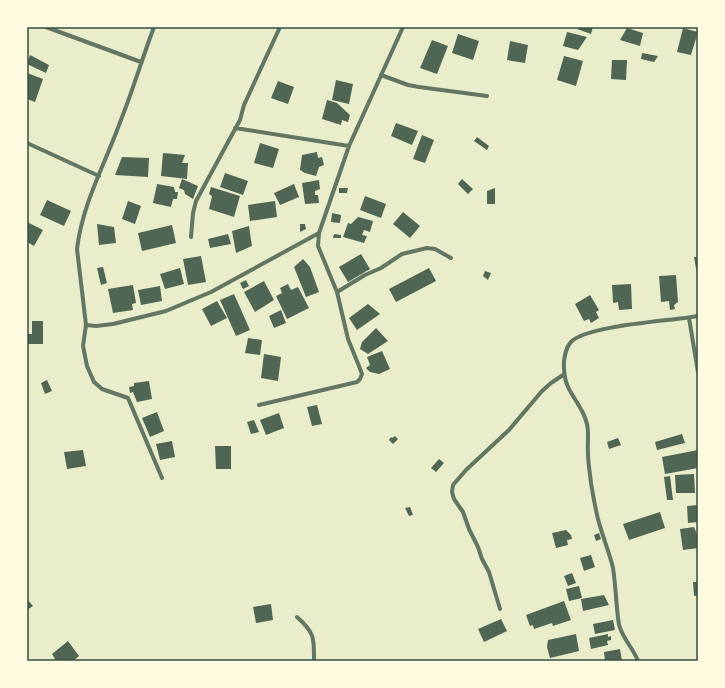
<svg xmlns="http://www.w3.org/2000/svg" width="725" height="688" viewBox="0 0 725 688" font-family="'Public Sans',sans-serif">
<rect width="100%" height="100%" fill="#e9edc9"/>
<path fill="#4f6655" d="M577,27H593L591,34L577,29Z
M627,28L643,33L640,46L620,40Z
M683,28L698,32L691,55L677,52Z
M567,32L587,37L578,50L563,46Z
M458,34L479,41L473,60L452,53Z
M432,40L448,46L437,74L420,68Z
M510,41L528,45L525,63L507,60Z
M642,53L658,56L654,62L641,59Z
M30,55L49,65L46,73L27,64Z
M564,56L583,61L576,86L557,80Z
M612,60H627L626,80L611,79Z
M27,73L43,79L35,102L27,99Z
M336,80L353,84L349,104L332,100Z
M278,81L294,87L288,104L271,98Z
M327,100L337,103L350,115L348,122L342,120L341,125L322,119Z
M396,123L418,131L412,145L391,136Z
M422,135L434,140L425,163L413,159Z
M477,137L489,146L487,150L474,141Z
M260,143L279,149L273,168L254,163Z
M317,152L318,158L322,157L324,165L319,167L316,176L305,173L300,170L302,155Z
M163,153L185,155L182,163H188L187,179L161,176Z
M122,157L149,158L148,177L115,175Z
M225,173L248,181L243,195L220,187Z
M182,179L198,186L193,199L185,194L184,190L179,188Z
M462,179L473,189L468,194L458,184Z
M319,180L320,189L315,191V195H318L319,203L305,204L302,183Z
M157,184L174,187L175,192H178L177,199H173L171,207L153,203Z
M294,184L299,197L280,205L274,193Z
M211,187L240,196L234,217L209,209L212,196L209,194Z
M339,188H348L347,193H339Z
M495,188V204H487V191Z
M365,196L386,204L381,218L360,210Z
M47,200L71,211L64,226L40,215Z
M128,201L141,206L135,224L122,219Z
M275,201L277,217L250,221L248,205Z
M403,212L420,226L410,238L393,224Z
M332,213L341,215L340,223L331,222Z
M358,217L373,221L370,232L364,230L362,235L367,236L364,243L343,237L348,223L351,224Z
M27,222L43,230L34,246L27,242Z
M97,224L114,227L116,243L99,245Z
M300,224H305L306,229L300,232Z
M172,225L176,243L142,251L138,233Z
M249,226L252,246L236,253L232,231Z
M228,234L231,244L210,248L208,239Z
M334,234L341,235V238H333Z
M361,254L370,269L348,282L339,267Z
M201,256L206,282L188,285L183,259Z
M694,257H698V274H697Z
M303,259L310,267L319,292L306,297L294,267Z
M103,267L107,283L101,285L97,268Z
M180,268L184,284L165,289L160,274Z
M429,268L436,281L396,302L389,289Z
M485,271L491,273L488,280L483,276Z
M676,275L678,302L674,305L675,309L670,310L669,301L661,302L659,276Z
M246,280L249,286L243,289L240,283Z
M264,281L274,300L255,312L244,292Z
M288,284L291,290L298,287L309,308L287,319L276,296L282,293L280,288Z
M631,284L632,309L619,310L618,302L613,303L612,285Z
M133,285L136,303L132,304L133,310L113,313L108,289Z
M160,286L162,301L141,305L138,290Z
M234,294L250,330L236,336L220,300Z
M590,295L599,310L596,312L599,318L591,323L589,319L584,321L575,304Z
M217,301L227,318L211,326L202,309Z
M368,304L380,314L357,330L349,318Z
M281,310L286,323L274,328L269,316Z
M32,321H43V344H28V334H32Z
M376,328L388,341L368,354L360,349L362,342Z
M248,338L262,340L260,355L245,353Z
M382,351L390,369L379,374L370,372L366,368L370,365L367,357Z
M264,354L281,357L278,381L261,378Z
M47,380L52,391L45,394L41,383Z
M149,381L152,399L137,402L133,392L130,393L129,387L134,386V383Z
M317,405L322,424L312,426L307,407Z
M157,412L164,431L150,437L142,418Z
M279,413L284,428L266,435L260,420Z
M254,420L259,432L251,434L247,422Z
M682,434L685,443L657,450L655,442Z
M395,436L398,439L393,444L389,440L391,437L392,438Z
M618,438L621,445L609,449L607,442Z
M172,441L175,457L160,460L156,444Z
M215,446H231V469H216Z
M83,450L86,466L67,469L64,452Z
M698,450V468L665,474L662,457Z
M439,459L444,463L436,472L431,468Z
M694,474L695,493H676L675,475Z
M670,476L673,500H667L664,477Z
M698,505V522L688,523L687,506Z
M410,507L413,515L409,516L405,508Z
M660,512L665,528L629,540L623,524Z
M694,527L698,537V548L683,550L680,529Z
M566,530L571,535L572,539L567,540L568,545L556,548L552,533Z
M599,533L601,539L596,541L594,535Z
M591,555L595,567L584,571L580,558Z
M572,573L576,583L568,586L564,576Z
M693,582H698V595L694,596Z
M579,586L582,598L569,601L566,589Z
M604,595L609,605L583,611L581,599Z
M27,599L33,606L27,610Z
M564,601L571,620L553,626L552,623L534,629L533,625L530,626L526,615Z
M271,604L273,620L256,623L253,607Z
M501,619L507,631L484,642L478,629Z
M613,620L615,630L595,634L593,624Z
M576,634L579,651L550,658L547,647L548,640Z
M608,634V637L611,636V640L607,641L608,645L591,649L589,638Z
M68,641L79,656L73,661H54L55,659L52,654Z
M620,649L622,661H605L604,652Z"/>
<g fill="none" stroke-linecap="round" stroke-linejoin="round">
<path stroke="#617663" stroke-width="4" d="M46,27L141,62
M154,27C142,59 132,93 119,125C104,166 82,205 77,249L86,325L83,346L87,366L94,382L102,389L128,398L162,478
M381,75L408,85L419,87L487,96
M235,128L349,146
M27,143L99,176
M191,237L193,213L196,201L240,120L244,105L280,27
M337,292L365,275L381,268L402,254L427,248L435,249L451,258
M689,318L698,372
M86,325L96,326L113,324L166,311L211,292L319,233
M259,405L357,382L360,379L362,374L359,366L348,339L337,292L318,246L319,233L349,146L403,27
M500,609L489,572L482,559L478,547L469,529L463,512L454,499L452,492L453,485L466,470L509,430L542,391L551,383L563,375
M297,617C315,633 314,638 314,661
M638,661C633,648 623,639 619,625C616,606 616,587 613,568C609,551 602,535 598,519C595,507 593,495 591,483C590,473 588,463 588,453C587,435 591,429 582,411C571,391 563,386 564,361C565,354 566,347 571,342C587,325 672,321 698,316"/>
</g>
<rect width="725" height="688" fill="none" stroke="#fefae0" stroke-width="56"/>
<rect x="28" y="28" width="669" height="632" fill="none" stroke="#344e41" stroke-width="1.5"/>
</svg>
